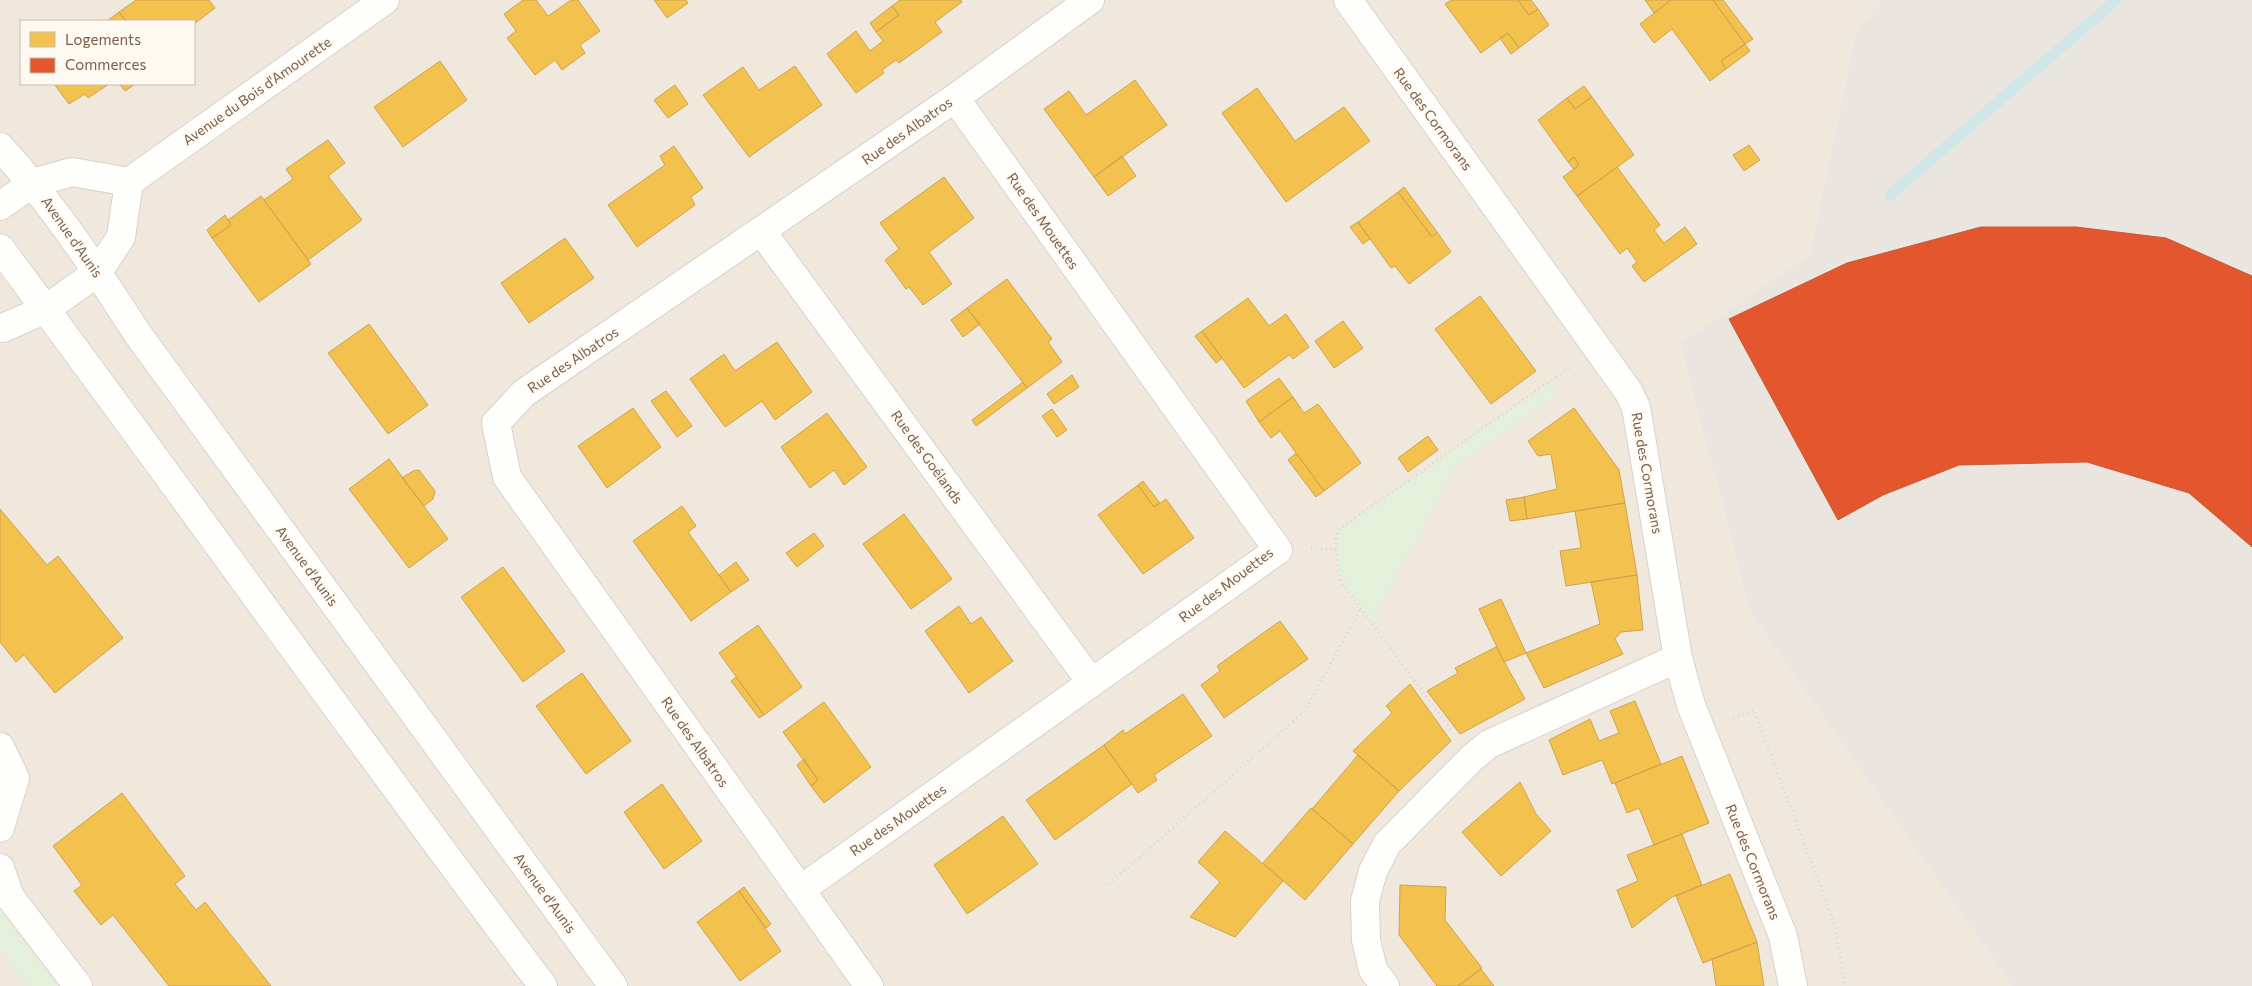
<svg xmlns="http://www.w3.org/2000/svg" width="2252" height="986" viewBox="0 0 2252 986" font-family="Commissioner,sans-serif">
<rect width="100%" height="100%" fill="#f8f5ef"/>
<path fill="#f1e8dd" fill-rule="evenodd" d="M0,0H1881L1855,35L1810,254L1680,343L1750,613L2012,986H0ZM21,21H194V84H21Z"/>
<path fill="#ebe5df" d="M1881,0H2252V986H2012L1750,613L1680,343L1810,254L1855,35Z"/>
<path fill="#e5f0da" d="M1549,382L1558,394L1454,468L1372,624C1347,589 1331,576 1338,530Z
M0,906L18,936L60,986H29L0,950Z"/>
<path fill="#f2c14e" stroke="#cda34e" d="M136,0H209L215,8L194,24V21H126L119,12Z
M523,0H536L548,16L571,0H578L600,31L580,45L585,53L562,70L555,60L535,75L507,38L516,31L504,14Z
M654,0H686L688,3L667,18Z
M900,0H961L962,2L935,22L942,32L899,63L896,60L882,70L884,73L856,93L827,54L856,31L870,51L883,41L876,32L899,15L892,6Z
M1451,0H1518L1529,15L1538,9L1549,25L1519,48L1508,33L1481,53L1445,4Z
M1518,0H1531L1538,9L1529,15Z
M1645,0H1671L1654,13Z
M1671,0H1713L1745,44L1721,61L1726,69L1710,81L1672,29L1654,43L1640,24Z
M1713,0H1723L1753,39L1745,44Z
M892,6L899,15L876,32L870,23Z
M119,12L126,21H107Z
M1508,33L1519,48L1511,54L1500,38Z
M1745,44L1750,51L1726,69L1721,61Z
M440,61L467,100L403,147L374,107Z
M795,66L822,105L749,157L703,95L743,67L759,90Z
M1135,80L1167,125L1094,177L1044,109L1069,91L1086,115Z
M54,84H109L88,98L85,94L69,104Z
M119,84H135L125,91Z
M675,85L688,104L668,118L654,100Z
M1584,86L1592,97L1575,109L1567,98Z
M1257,88L1295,141L1344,107L1370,141L1286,202L1222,113Z
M1592,97L1634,155L1577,196L1563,177L1579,165L1574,157L1568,162L1538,120L1567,98L1575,109Z
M328,140L345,163L328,176L362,220L308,260L264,200L293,179L286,169Z
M1749,145L1760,160L1744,171L1733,155Z
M674,146L703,188L691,197L695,205L637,247L608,205L665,165L660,156Z
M1122,156L1136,176L1108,196L1094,177Z
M1574,157L1579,165L1574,169L1568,162Z
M1617,167L1660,225L1654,230L1664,243L1685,227L1697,244L1644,282L1632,266L1637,262L1627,248L1620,254L1577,196Z
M944,177L974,218L929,252L952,284L923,305L909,287L906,289L885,260L899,249L880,223Z
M1404,187L1437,232L1432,237L1398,192Z
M1398,192L1432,237L1437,232L1451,252L1409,284L1395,266L1391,268L1358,222Z
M261,196L311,264L259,302L212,238L231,225L228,220Z
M225,215L231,225L212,238L207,230Z
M1358,222L1370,239L1363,244L1350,227Z
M565,238L594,278L529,323L501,283Z
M1007,279L1052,339L1048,342L1062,362L1027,388L967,308Z
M1480,296L1536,371L1491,404L1435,329Z
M1248,298L1269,326L1286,314L1309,347L1293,359L1289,355L1244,388L1202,331Z
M967,308L980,324L963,337L951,320Z
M1343,321L1363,348L1334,368L1315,341Z
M369,324L428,405L388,434L328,353Z
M1202,331L1222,358L1216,363L1195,336Z
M777,342L812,392L775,420L762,401L725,427L690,379L724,354L735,371Z
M1072,375L1079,387L1054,404L1047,394Z
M1279,378L1293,397L1259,422L1246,401Z
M1023,382L1027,388L976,426L972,420Z
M666,391L692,426L677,437L651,401Z
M1293,397L1304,413L1318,404L1361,463L1324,491L1280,431L1271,438L1259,422Z
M633,408L661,447L607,488L578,446Z
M1574,408L1619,470L1625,503L1527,519L1524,497L1557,489L1551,454L1538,456L1528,441Z
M1052,409L1067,430L1057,437L1042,416Z
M827,413L867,467L844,485L834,470L810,488L781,447Z
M1428,436L1438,450L1408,472L1398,458Z
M1296,453L1324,491L1316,497L1288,460Z
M389,459L448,539L409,568L349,489Z
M419,470L435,491L433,499L424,506L402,478L413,471Z
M1143,481L1160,503L1154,507L1138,485Z
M1138,485L1154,507L1166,499L1194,538L1143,574L1098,515Z
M1524,497L1527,519L1510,521L1506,500Z
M1625,503L1637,575L1566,586L1560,551L1581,548L1575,511Z
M682,506L696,526L688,532L731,592L691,621L633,541Z
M0,509L47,565L58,556L123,638L55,693L24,655L16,662L0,642Z
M904,514L952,579L911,609L863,544Z
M814,533L824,546L797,567L786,553Z
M736,562L749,580L731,592L719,575Z
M503,567L565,651L523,682L461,597Z
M1637,575L1643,630L1621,632L1615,639L1623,654L1544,688L1526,653L1600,624L1591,582Z
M1501,599L1526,653L1504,662L1479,609Z
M959,606L971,624L981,617L1013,661L969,693L925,631Z
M1280,621L1308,659L1224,718L1201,685L1220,671L1217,666Z
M758,625L802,687L764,715L719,653Z
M1496,647L1525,699L1460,734L1427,691L1458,673L1455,668Z
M582,673L631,741L586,774L536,706Z
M736,677L764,715L759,718L731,681Z
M1410,684L1451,741L1399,791L1353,751L1392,713L1386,706Z
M1183,694L1212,736L1154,775L1157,780L1138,793L1104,745L1123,730L1125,734Z
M1635,701L1661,764L1612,784L1602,760L1563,775L1549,740L1590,719L1599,741L1619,733L1610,711Z
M824,702L871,767L824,803L811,786L818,780L783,732Z
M1104,745L1132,784L1055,840L1026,800Z
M1358,755L1399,791L1353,844L1312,809Z
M1682,756L1709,823L1654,845L1639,808L1627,813L1615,783Z
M804,759L818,780L811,786L797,765Z
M1520,782L1536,814L1551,831L1501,876L1462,832Z
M662,784L702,841L664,869L624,812Z
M122,793L185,876L175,884L196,910L205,902L271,986H169L113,915L101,925L74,891L82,885L53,846Z
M1311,808L1353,844L1305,900L1263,863Z
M1003,816L1038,864L967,914L934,865Z
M1225,831L1283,881L1235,937L1190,917L1220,882L1198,862Z
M1682,834L1702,885L1672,897L1632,928L1617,890L1638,881L1627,855Z
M1730,874L1757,942L1703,963L1676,896Z
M1400,885L1446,887L1445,920L1482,968L1458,986H1437L1399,935Z
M744,887L771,924L766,928L739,891Z
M739,891L781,951L740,981L697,922Z
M1757,942L1764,986H1716L1712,959Z
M1481,969L1494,986H1458Z"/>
<path fill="#e4572e" stroke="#c45937" d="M1981,227H2076L2166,238L2252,276V547L2189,493L2087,462L1959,465L1883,495L1838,520L1729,319L1847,263Z"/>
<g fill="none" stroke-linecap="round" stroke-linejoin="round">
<path stroke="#d0e6e9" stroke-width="11" d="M1890,195L2116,0"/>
<defs>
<path id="minor" d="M1348,0L1628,391L1636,407L1678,658L1691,705L1783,936L1793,986
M0,206L33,183L72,172L129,182L385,0
M762,232L1091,682
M0,328H3L46,309L98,272L121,237L129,182
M0,747L15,778L0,828
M0,868L10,897L78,986
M800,890L1278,550L955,98
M869,986L507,477L496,423L524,393L955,98L1090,0
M1385,986L1373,970L1366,940L1365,901L1373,871L1387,844L1472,758L1489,744L1678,658"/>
<path id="secondary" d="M0,147C53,204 95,268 137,333L613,986
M0,248C183,493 359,742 543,986"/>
</defs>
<use href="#minor" stroke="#d8d2cc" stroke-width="30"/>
<use href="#secondary" stroke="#d8d2cc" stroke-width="30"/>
<path stroke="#dad5d0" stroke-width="3" stroke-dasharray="1 4" stroke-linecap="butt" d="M1311,549H1335L1341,581L1452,731
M1335,549L1338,530L1570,367
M1733,718L1754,710L1835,925L1845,986
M1109,884L1305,711L1361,608"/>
<use href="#minor" stroke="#fefefd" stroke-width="28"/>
<use href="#secondary" stroke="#fefefd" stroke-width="28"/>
</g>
<g text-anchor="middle" stroke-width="5" stroke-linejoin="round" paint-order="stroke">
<g font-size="14" fill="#785e4d" stroke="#fffaf1">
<text transform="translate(257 91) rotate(-35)" y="5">Avenue du Bois d'Amourette</text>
<text transform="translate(1433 119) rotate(54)" y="5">Rue des Cormorans</text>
<text transform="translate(907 131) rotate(-35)" y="5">Rue des Albatros</text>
<text transform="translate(1043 221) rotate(55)" y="5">Rue des Mouettes</text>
<text transform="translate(72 237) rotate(55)" y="5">Avenue d'Aunis</text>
<text transform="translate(573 360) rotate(-34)" y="5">Rue des Albatros</text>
<text transform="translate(927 457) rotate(54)" y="5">Rue des Goélands</text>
<text transform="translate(1647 473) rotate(80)" y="5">Rue des Cormorans</text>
<text transform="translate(307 566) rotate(54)" y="5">Avenue d'Aunis</text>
<text transform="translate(1226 585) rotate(-37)" y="5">Rue des Mouettes</text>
<text transform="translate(695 742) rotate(55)" y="5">Rue des Albatros</text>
<text transform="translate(898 820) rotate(-35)" y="5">Rue des Mouettes</text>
<text transform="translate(1753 862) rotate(68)" y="5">Rue des Cormorans</text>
<text transform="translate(545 893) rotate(54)" y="5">Avenue d'Aunis</text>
</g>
</g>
<rect x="20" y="20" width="175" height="65" fill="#fffaf1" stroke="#c9bcaf"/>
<rect x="30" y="32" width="25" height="15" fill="#f2c14e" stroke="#c9bcaf"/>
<text x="65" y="45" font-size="15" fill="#785e4d">Logements</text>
<rect x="30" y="58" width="25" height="15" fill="#e4572e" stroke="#c9bcaf"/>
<text x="65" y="70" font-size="15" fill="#785e4d">Commerces</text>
</svg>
